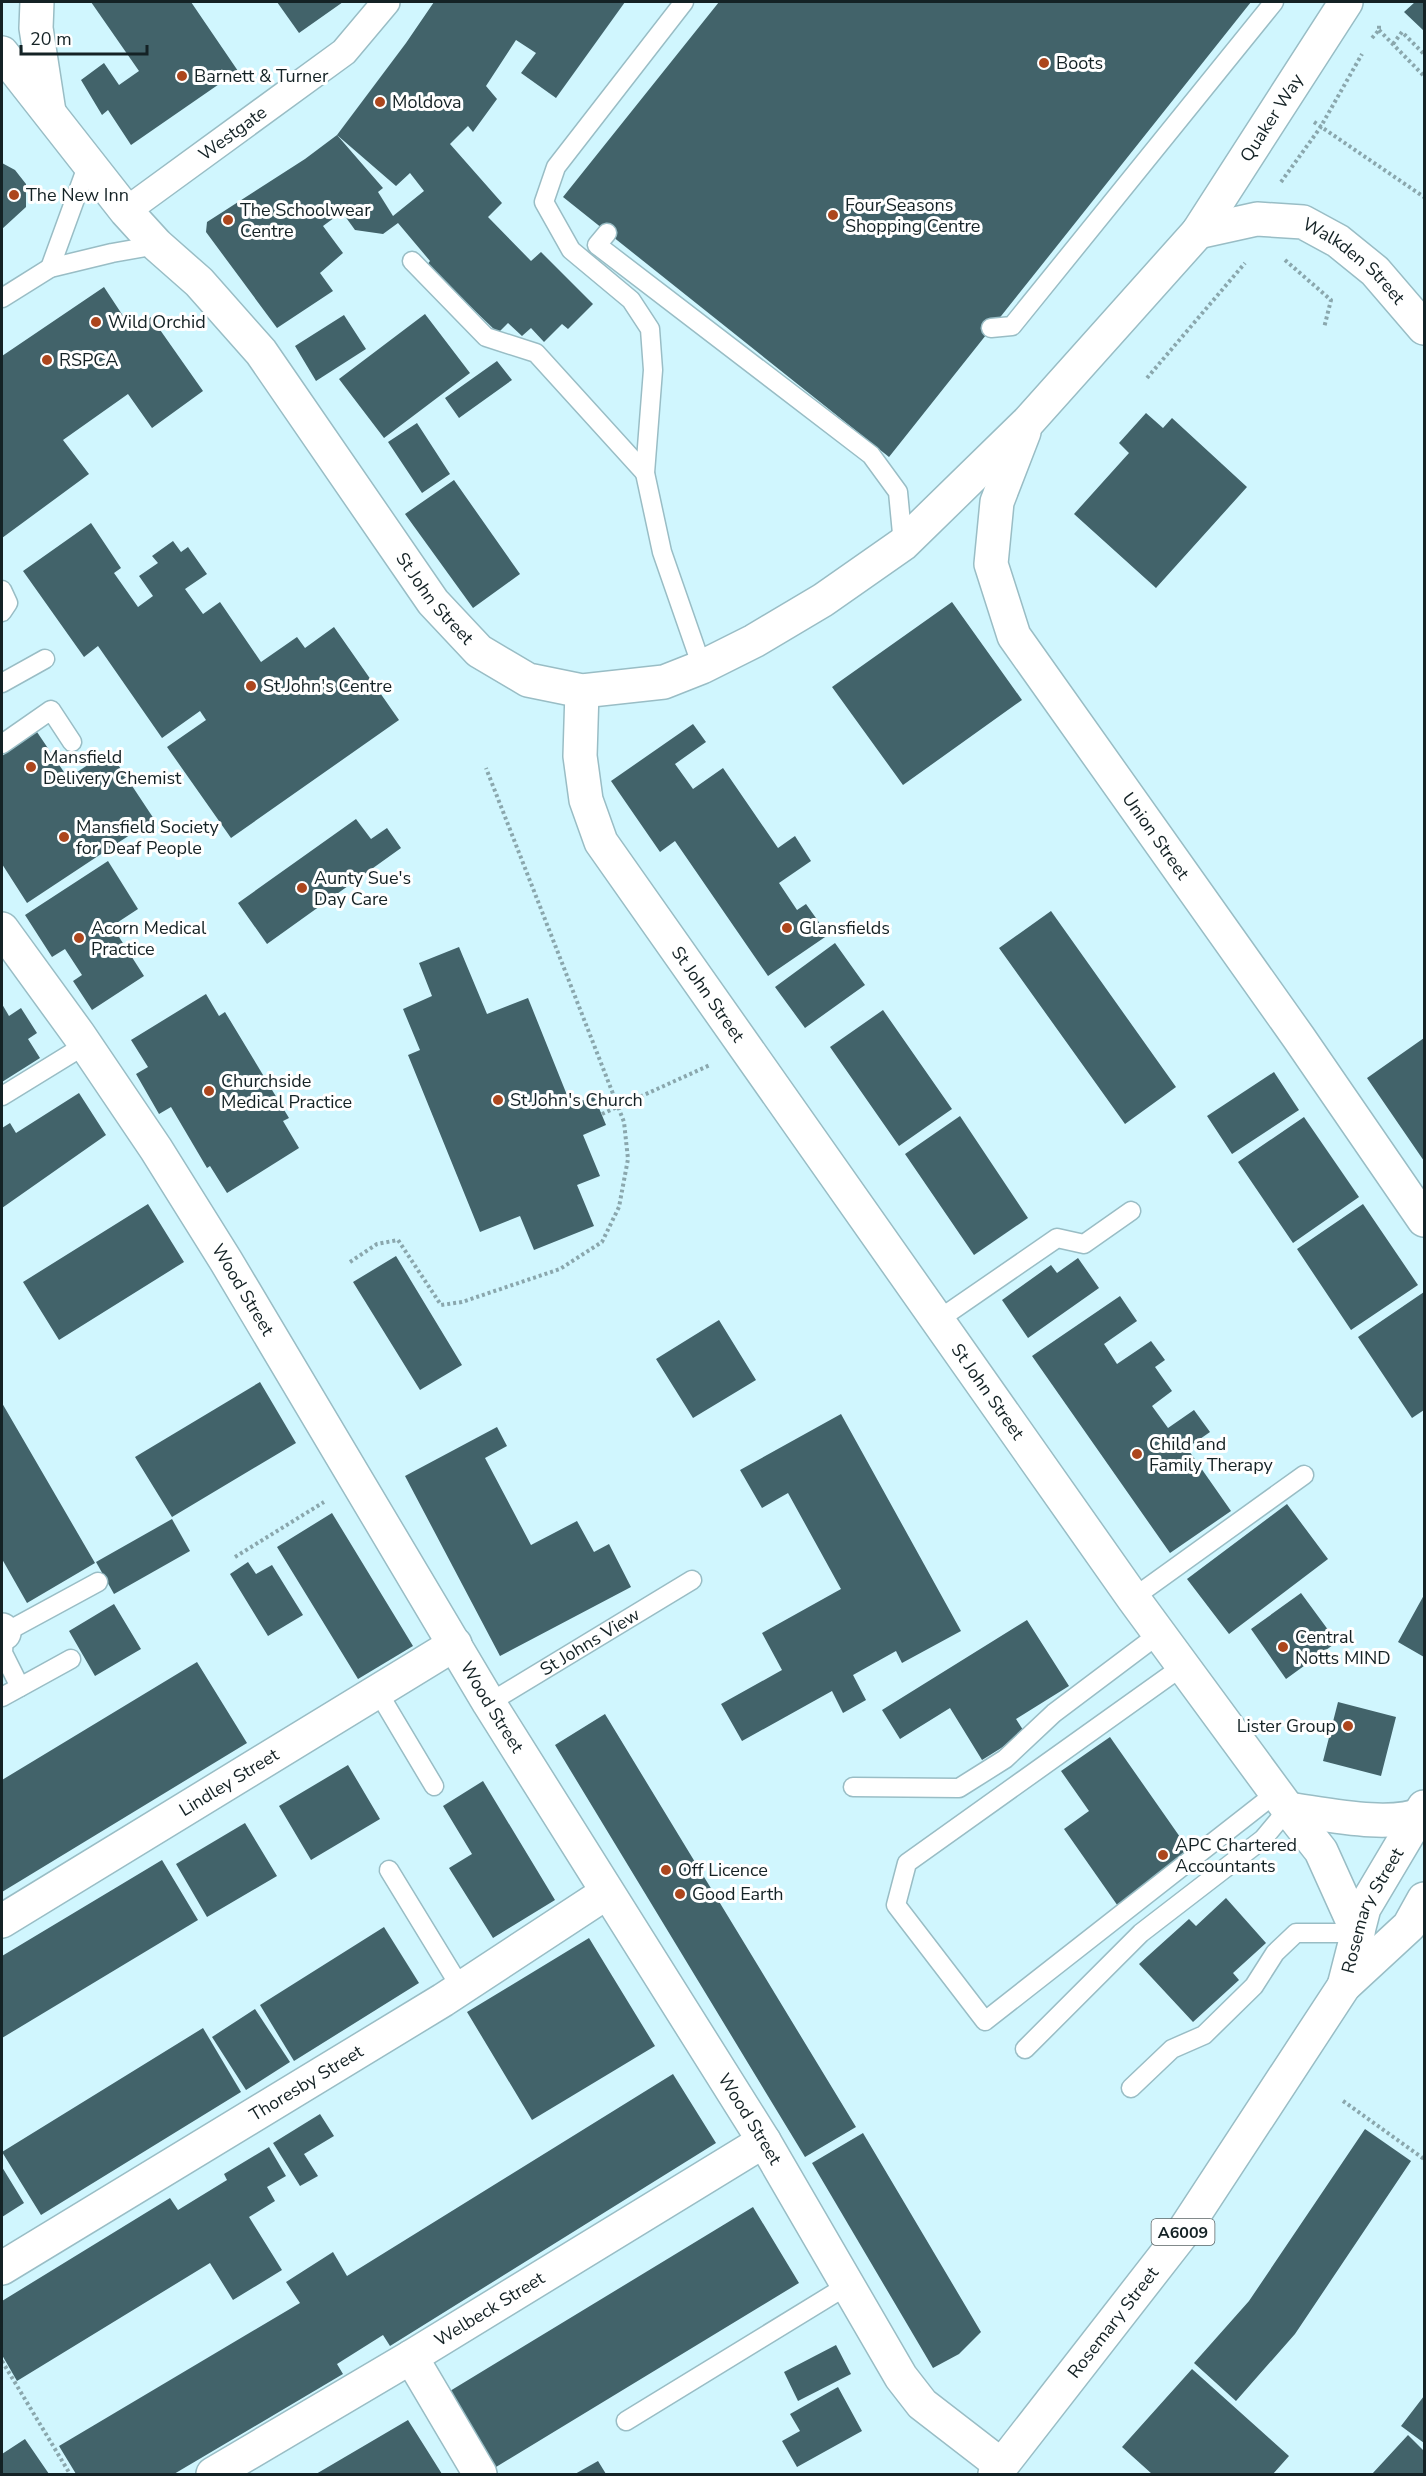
<svg xmlns="http://www.w3.org/2000/svg" width="1426" height="2476" viewBox="0 0 1426 2476" font-family="'Nunito Sans',sans-serif">
<rect width="100%" height="100%" fill="#d0f6fe"/>
<path fill="#42636a" d="M91,2H191L238,71L131,145L108,110L102,115L81,80L104,63L119,85L139,71Z
M277,2H343L299,33Z
M434,2H625L556,98L521,73L536,53L516,40L486,86L497,99L473,132L468,126L450,144L502,203L488,217L531,261L541,252L593,304L568,329L562,324L544,342L531,328L522,336L508,323L498,333L427,265L430,261L398,223L383,234L355,230L342,212L323,226L343,253L320,273L333,291L277,328L206,232L207,222L305,159L337,135L383,188L378,192L393,216L424,191L410,173L396,186L337,135L406,43Z
M719,2H1251L889,457L563,197Z
M1415,2H1424V31L1404,12Z
M2,163L15,170L26,184V207L2,229Z
M104,287L133,331L151,317L203,391L152,428L128,394L63,440L89,474L2,538V356Z
M425,314L470,373L384,438L339,379Z
M344,315L366,349L316,381L295,346Z
M497,361L512,380L459,418L445,398Z
M1146,413L1163,428L1172,418L1247,487L1156,588L1074,514L1129,453L1119,443Z
M417,423L450,474L422,493L388,442Z
M454,480L520,574L473,608L405,514Z
M91,523L121,568L114,573L138,607L153,596L139,576L158,563L152,556L173,541L181,552L188,547L207,574L185,589L203,614L220,602L261,662L297,637L305,648L334,627L399,720L231,838L167,747L206,720L200,711L162,738L98,646L84,657L23,571Z
M952,602L1022,700L903,785L832,687Z
M693,724L706,742L675,764L693,789L723,768L778,848L795,836L811,861L779,883L797,910L806,904L828,935L768,976L675,841L660,852L611,781Z
M37,732L68,778L109,751L154,819L27,903L2,864V756Z
M356,819L371,839L387,828L401,848L267,944L238,903Z
M108,861L138,909L112,926L144,976L92,1010L73,981L82,975L65,949L52,957L25,915Z
M1051,911L1176,1087L1125,1124L999,948Z
M835,943L865,985L805,1028L775,987Z
M459,947L487,1014L528,998L571,1105L594,1096L606,1125L583,1135L600,1176L577,1185L594,1226L534,1250L520,1216L480,1232L408,1055L420,1050L403,1009L432,996L419,963Z
M206,994L219,1016L225,1012L289,1118L283,1121L299,1148L227,1193L210,1166L207,1168L171,1107L159,1114L136,1074L148,1067L131,1040Z
M2,1004L9,1016L21,1008L37,1033L28,1039L40,1058L2,1082Z
M883,1010L952,1109L899,1146L830,1047Z
M1424,1038V1161L1367,1078Z
M1274,1072L1299,1110L1232,1154L1207,1116Z
M79,1093L106,1135L2,1208V1128L10,1123L16,1133Z
M960,1116L1028,1218L974,1255L905,1154Z
M1304,1117L1359,1197L1293,1243L1238,1162Z
M148,1204L184,1262L59,1340L23,1282Z
M1363,1204L1418,1285L1351,1330L1297,1249Z
M396,1256L462,1365L420,1390L353,1282Z
M1078,1258L1099,1288L1028,1338L1002,1300L1051,1265L1057,1273Z
M1424,1292V1410L1412,1418L1358,1337Z
M1120,1296L1137,1321L1104,1344L1117,1364L1151,1341L1165,1360L1155,1367L1172,1391L1152,1406L1168,1428L1194,1410L1210,1432L1187,1448L1231,1511L1170,1553L1032,1356Z
M719,1320L756,1380L693,1418L656,1359Z
M260,1382L296,1443L172,1517L135,1457Z
M2,1403L95,1563L27,1603L2,1559Z
M841,1414L961,1631L902,1663L896,1651L853,1675L866,1700L843,1713L832,1691L742,1741L721,1704L782,1670L762,1633L841,1589L788,1493L762,1508L740,1470Z
M497,1427L507,1446L485,1458L531,1545L577,1521L594,1552L609,1544L631,1587L500,1656L405,1476Z
M1287,1504L1328,1559L1229,1634L1187,1579Z
M332,1513L413,1646L358,1679L277,1547Z
M172,1519L190,1551L114,1594L96,1562Z
M248,1562L256,1574L272,1565L303,1615L268,1636L230,1574Z
M1301,1593L1337,1642L1286,1679L1251,1629Z
M1424,1595V1657L1398,1642Z
M114,1604L141,1649L95,1676L69,1631Z
M1027,1620L1069,1686L1016,1719L1025,1733L982,1760L950,1708L900,1739L882,1710Z
M197,1662L247,1743L2,1892V1780Z
M1338,1702L1396,1717L1381,1776L1323,1761Z
M605,1714L856,2127L805,2157L555,1745Z
M1110,1737L1194,1857L1120,1909L1064,1829L1089,1811L1061,1771Z
M348,1765L380,1819L311,1860L279,1806Z
M483,1781L555,1900L493,1938L449,1868L472,1854L443,1806Z
M245,1823L277,1876L207,1917L176,1864Z
M162,1860L198,1920L2,2038V1956Z
M1226,1898L1266,1943L1233,1973L1239,1980L1193,2022L1139,1964L1189,1919L1196,1926Z
M384,1927L419,1983L294,2061L260,2005Z
M589,1938L655,2046L532,2120L467,2012Z
M255,2009L290,2062L246,2090L212,2037Z
M203,2028L241,2092L41,2215L2,2152Z
M673,2074L716,2143L390,2346L383,2335L337,2364L343,2374L174,2474H76L59,2446L300,2303L286,2282L333,2252L347,2276Z
M320,2114L334,2136L304,2154L318,2176L300,2186L273,2143Z
M1365,2129L1411,2161L1295,2334L1236,2401L1194,2363L1249,2301Z
M863,2133L981,2332L959,2354L933,2368L812,2163Z
M269,2147L286,2176L267,2187L275,2201L249,2217L282,2270L233,2300L210,2263L17,2381L2,2355V2301L170,2198L178,2210L227,2180L224,2174Z
M2,2167L24,2203L2,2217Z
M753,2207L799,2283L496,2467L450,2391Z
M836,2345L851,2374L798,2401L784,2372Z
M1192,2369L1289,2456L1273,2474H1152L1122,2447Z
M838,2387L862,2431L797,2467L782,2441L800,2431L790,2414Z
M1424,2396V2443L1401,2426Z
M408,2420L442,2474H316Z
M1408,2435L1424,2451V2474H1372Z
M25,2439L49,2474H2V2454Z
M598,2461L606,2474H575Z"/>
<g fill="none" stroke-linecap="round" stroke-linejoin="round">
<defs>
<g id="service">
<path d="M684,2L556,167L544,202L571,250L631,300L650,329L653,370L645,473L662,552L702,667"/>
<path d="M607,233L597,245L871,455L898,492L903,544"/>
<path d="M412,261L486,337L536,353L645,473"/>
<path d="M50,268L89,161"/>
<path d="M2,298L50,268L112,253L157,245"/>
<path d="M991,328L1012,326L1274,2"/>
<path d="M2,590L8,603L2,612"/>
<path d="M2,683L45,659"/>
<path d="M2,744L51,710L72,742"/>
<path d="M2,1096L85,1045"/>
<path d="M938,1320L1057,1238L1084,1244L1131,1211"/>
<path d="M1133,1598L1304,1475"/>
<path d="M1183,1666L907,1863L896,1905L985,2021L1276,1793"/>
<path d="M20,1687L3,1653L4,1633L98,1582"/>
<path d="M378,1692L434,1786"/>
<path d="M2,1697L71,1659"/>
<path id="s1" d="M489,1703L692,1580"/>
<path d="M853,1787L959,1788L1005,1759L1054,1713L1159,1634"/>
<path d="M389,1870L461,1988"/>
<path d="M1025,2049L1141,1933L1263,1839L1288,1809"/>
<path d="M1131,2088L1172,2049L1204,2035L1254,1986L1275,1953L1296,1933H1358"/>
<path d="M626,2421L848,2285"/>
</g>
<g id="pedestrian">
<path id="s2" d="M126,211L344,52L386,2"/>
</g>
<g id="minor">
<path d="M37,2L36,28L49,112"/>
<path id="s3" d="M2,53L126,211L157,245L199,282L261,352L433,602L479,651L528,680L582,691L664,682L702,667L754,641L823,600L903,544L1028,422L1198,232L1346,2"/>
<path id="s4" d="M1198,232L1257,219L1303,222L1338,241L1375,271L1424,328"/>
<path id="s5" d="M1024,432L997,502L991,564L1014,636L1299,1038L1424,1220"/>
<path id="s6" d="M582,691L580,756L586,800L601,842L1133,1598L1288,1809L1321,1851L1358,1933"/>
<path d="M2,1630L4,1633"/>
<path d="M1288,1809C1325,1814 1391,1829 1424,1813"/>
<path id="s7" d="M2,1921L455,1644"/>
<path id="s8" d="M2,2268L443,2000L606,1893"/>
<path d="M411,2357L480,2474"/>
<path id="s9" d="M213,2474L411,2357L764,2141"/>
</g>
<g id="tertiary">
<path id="s10" d="M2,929L79,1035L156,1149L226,1261L489,1703L764,2141L901,2377L922,2404L1001,2465"/>
</g>
<g id="trunk">
<path id="s11" d="M1344,1986L1364,1908L1424,1807"/>
<path id="s12" d="M995,2474L1181,2235L1344,1986L1409,1926L1424,1899"/>
</g>
</defs>
<use href="#service" stroke="#99bdc5" stroke-width="21"/>
<use href="#pedestrian" stroke="#99bdc5" stroke-width="30"/>
<use href="#minor" stroke="#99bdc5" stroke-width="36"/>
<use href="#tertiary" stroke="#99bdc5" stroke-width="36"/>
<use href="#trunk" stroke="#99bdc5" stroke-width="36"/>
<path stroke="#8aa7ad" stroke-width="4" stroke-dasharray="3 3" stroke-linecap="butt" d="M1379,30L1424,76
M1372,38L1379,30V24
M1393,44L1402,32L1424,54
M1314,122L1424,197
M1281,182L1320,128L1362,54
M1285,260L1331,300L1324,328
M1147,378L1245,263
M602,1114L710,1065
M350,1262L377,1244L398,1240L441,1305L462,1302L560,1269L602,1242L619,1207L628,1159L624,1122L486,768
M235,1557L324,1502
M1343,2101L1424,2159
M2,2361L70,2474"/>
<use href="#service" stroke="#fff" stroke-width="18"/>
<use href="#pedestrian" stroke="#fff" stroke-width="27"/>
<use href="#minor" stroke="#fff" stroke-width="33"/>
<use href="#tertiary" stroke="#fff" stroke-width="33"/>
<use href="#trunk" stroke="#fff" stroke-width="33"/>
</g>
<g fill="#ac461d" stroke="#fff" stroke-width="2">
<circle cx="1044" cy="63" r="6"/>
<circle cx="182" cy="76" r="6"/>
<circle cx="380" cy="102" r="6"/>
<circle cx="14" cy="195" r="6"/>
<circle cx="833" cy="215" r="6"/>
<circle cx="228" cy="220" r="6"/>
<circle cx="96" cy="322" r="6"/>
<circle cx="47" cy="360" r="6"/>
<circle cx="251" cy="686" r="6"/>
<circle cx="31" cy="767" r="6"/>
<circle cx="64" cy="837" r="6"/>
<circle cx="302" cy="888" r="6"/>
<circle cx="787" cy="928" r="6"/>
<circle cx="79" cy="938" r="6"/>
<circle cx="209" cy="1091" r="6"/>
<circle cx="498" cy="1100" r="6"/>
<circle cx="1137" cy="1454" r="6"/>
<circle cx="1283" cy="1647" r="6"/>
<circle cx="1348" cy="1726" r="6"/>
<circle cx="1163" cy="1855" r="6"/>
<circle cx="666" cy="1870" r="6"/>
<circle cx="680" cy="1894" r="6"/>
</g>
<g text-anchor="middle" stroke-width="6" stroke-linejoin="round" paint-order="stroke">
<rect fill="#fff" stroke="#5a6466" stroke-width="1.5" x="1151.5" y="2219" width="63" height="26" rx="4.5"/>
<g font-size="16" font-weight="bold" fill="#142225">
<text x="1183" y="2238">A6009</text>
</g>
<g font-size="18" fill="#142225" stroke="#fff" text-anchor="start">
<text x="1056" y="69">Boots</text>
<text x="194" y="82">Barnett &amp; Turner</text>
<text x="392" y="108">Moldova</text>
<text x="26" y="201">The New Inn</text>
<text x="845" y="211">Four Seasons<tspan x="845" dy="21">Shopping Centre</tspan></text>
<text x="240" y="216">The Schoolwear<tspan x="240" dy="21">Centre</tspan></text>
<text x="108" y="328">Wild Orchid</text>
<text x="59" y="366">RSPCA</text>
<text x="263" y="692">St John's Centre</text>
<text x="43" y="763">Mansfield<tspan x="43" dy="21">Delivery Chemist</tspan></text>
<text x="76" y="833">Mansfield Society<tspan x="76" dy="21">for Deaf People</tspan></text>
<text x="314" y="884">Aunty Sue's<tspan x="314" dy="21">Day Care</tspan></text>
<text x="91" y="934">Acorn Medical<tspan x="91" dy="21">Practice</tspan></text>
<text x="799" y="934">Glansfields</text>
<text x="221" y="1087">Churchside<tspan x="221" dy="21">Medical Practice</tspan></text>
<text x="510" y="1106">St John's Church</text>
<text x="1149" y="1450">Child and<tspan x="1149" dy="21">Family Therapy</tspan></text>
<text x="1295" y="1643">Central<tspan x="1295" dy="21">Notts MIND</tspan></text>
<text x="1336" y="1732" text-anchor="end">Lister Group</text>
<text x="1175" y="1851">APC Chartered<tspan x="1175" dy="21">Accountants</tspan></text>
<text x="678" y="1876">Off Licence</text>
<text x="692" y="1900">Good Earth</text>
</g>
<g font-size="18" fill="#142225" stroke="#fff">
<text dy="6" stroke="none"><textPath href="#s3" startOffset="1804">Quaker Way</textPath></text>
<text dy="6" stroke="none"><textPath href="#s2" startOffset="132">Westgate</textPath></text>
<text dy="6" stroke="none"><textPath href="#s4" startOffset="171">Walkden Street</textPath></text>
<text dy="6" stroke="none"><textPath href="#s3" startOffset="698">St John Street</textPath></text>
<text dy="6" stroke="none"><textPath href="#s5" startOffset="458">Union Street</textPath></text>
<text dy="6" stroke="none"><textPath href="#s6" startOffset="340">St John Street</textPath></text>
<text dy="6" stroke="none"><textPath href="#s10" startOffset="434">Wood Street</textPath></text>
<text dy="6" stroke="none"><textPath href="#s6" startOffset="826">St John Street</textPath></text>
<text dy="6" stroke="none"><textPath href="#s1" startOffset="118">St Johns View</textPath></text>
<text dy="6" stroke="none"><textPath href="#s10" startOffset="920">Wood Street</textPath></text>
<text dy="6" stroke="none"><textPath href="#s7" startOffset="266">Lindley Street</textPath></text>
<text dy="6" stroke="none"><textPath href="#s11" startOffset="81">Rosemary Street</textPath></text>
<text dy="6" stroke="none"><textPath href="#s8" startOffset="356">Thoresby Street</textPath></text>
<text dy="6" stroke="none"><textPath href="#s10" startOffset="1406">Wood Street</textPath></text>
<text dy="6" stroke="none"><textPath href="#s9" startOffset="322">Welbeck Street</textPath></text>
<text dy="6" stroke="none"><textPath href="#s12" startOffset="192">Rosemary Street</textPath></text>
</g>
</g>
<rect width="1426" height="2476" fill="none" stroke="#142225" stroke-width="6"/>
<path d="M21 45v9h126v-9" fill="none" stroke="#142225" stroke-width="3"/>
<text x="30" y="45" font-size="18" fill="#142225" stroke="#ffffff" stroke-width="4.5" paint-order="stroke">20 m</text>
</svg>
